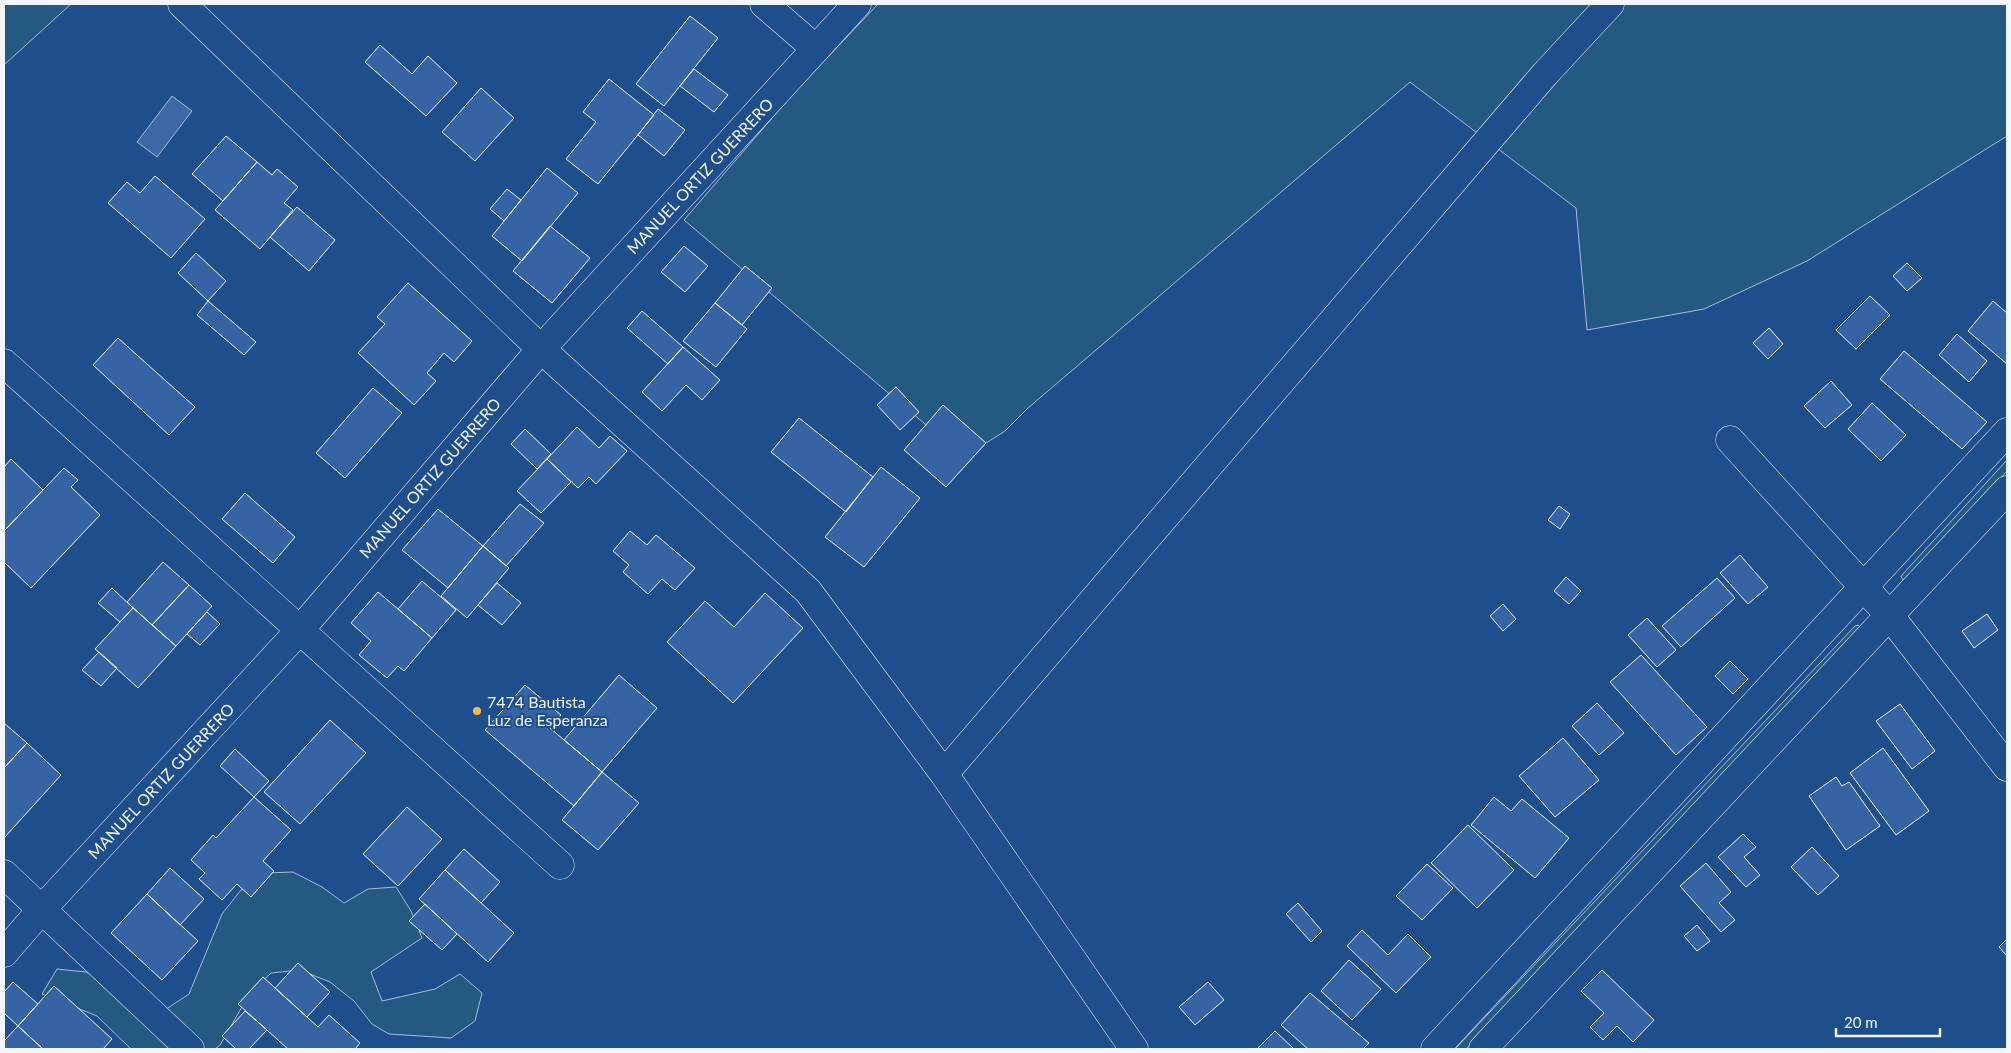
<svg xmlns="http://www.w3.org/2000/svg" width="2011" height="1053" viewBox="0 0 2011 1053" font-family="Lato,sans-serif">
<rect width="100%" height="100%" fill="#1f4e8c"/>
<path fill="#245a82" stroke="#a8bbd7" d="M4,4H71L4,65Z
M878,4H2007V136L1807,261L1704,309L1587,330L1576,208L1410,82L1028,408L1005,431L964,457L684,220L792,95Z
M2007,460V471L1908,581H1904L1901,577L1902,575Z
M1858,625L1861,628V631L1466,1049H1455L1855,626Z
M293,872L322,887L344,903L368,889L396,887L411,911L422,938L371,972L382,1001L435,989L460,974L482,993L475,1021L451,1038L389,1034L372,1024L354,1001L330,982L300,970L271,973L250,993L220,1045L215,1049H131L97,1016L42,994L57,969L86,972L165,1010L189,994L222,914L241,890L265,873Z"/>
<path fill="#3b69a3" stroke="#a8bbd7" d="M172,96L192,111L157,157L137,142Z"/>
<path fill="#3563a3" stroke="#f2f6ff" d="M690,16L718,38L664,106L636,84Z
M380,45L412,74L428,56L457,83L426,116L365,62Z
M694,69L728,95L714,112L680,86Z
M609,79L654,115L598,184L566,159L596,122L583,112Z
M481,88L514,118L475,161L442,132Z
M658,109L685,130L664,156L638,135Z
M226,136L257,162L223,201L192,174Z
M257,162L272,175L277,169L298,187L284,203L293,210L260,249L215,210Z
M547,168L578,193L522,261L492,236Z
M155,176L205,219L171,258L108,203L127,182L140,193Z
M507,189L521,200L504,221L490,209Z
M297,207L335,240L309,271L270,237Z
M550,226L590,258L552,303L513,271Z
M684,246L708,266L685,292L661,272Z
M196,253L226,281L208,301L178,273Z
M1907,263L1922,278L1907,291L1893,276Z
M745,266L772,288L742,325L715,303Z
M408,283L472,341L454,362L444,353L427,373L436,381L414,405L358,353L385,324L377,317Z
M1870,296L1890,315L1856,349L1836,330Z
M208,301L256,342L244,355L197,315Z
M1993,301L2007,313V364L1968,331Z
M715,303L747,329L716,367L683,341Z
M642,311L683,347L668,364L627,328Z
M1769,328L1783,344L1768,359L1753,343Z
M1957,334L1987,361L1969,382L1939,355Z
M118,338L195,407L169,435L93,365Z
M683,347L720,380L702,400L686,385L662,411L642,392Z
M1904,351L1987,422L1962,449L1880,379Z
M1831,381L1852,405L1825,428L1804,406Z
M896,387L919,412L900,430L877,405Z
M373,388L402,413L345,478L316,453Z
M1872,403L1906,435L1881,461L1848,429Z
M943,405L986,443L946,487L904,450Z
M799,418L873,477L846,512L771,452Z
M577,427L599,448L610,436L627,451L596,484L589,477L578,488L547,459Z
M525,429L551,454L537,469L511,444Z
M11,459L43,490L4,531V467Z
M547,459L571,482L541,513L517,491Z
M881,467L920,498L864,567L825,537Z
M64,468L78,480L71,487L100,515L31,588L4,562V531Z
M245,493L295,537L273,563L222,519Z
M520,504L544,523L506,566L483,546Z
M1559,506L1570,514L1560,529L1548,520Z
M438,509L483,546L448,588L402,550Z
M630,531L647,545L656,535L695,568L675,590L662,579L648,594L623,572L629,565L613,551Z
M483,546L509,568L467,618L441,596Z
M1740,555L1768,587L1748,604L1720,573Z
M163,562L189,585L152,625L127,602Z
M1566,577L1581,591L1569,604L1554,591Z
M1717,578L1735,598L1681,647L1662,626Z
M422,581L456,610L432,638L398,609Z
M497,583L521,603L502,625L478,605Z
M189,585L212,606L176,646L152,625Z
M112,588L133,608L120,622L98,603Z
M378,592L432,638L404,671L398,666L387,678L359,655L371,641L351,623Z
M765,593L803,628L733,703L667,642L705,601L734,627Z
M1503,604L1516,619L1503,631L1490,616Z
M133,608L176,646L138,688L95,649Z
M207,612L220,624L200,645L187,634Z
M1987,614L1998,630L1974,648L1962,631Z
M1647,618L1676,650L1657,667L1628,635Z
M99,652L117,668L101,686L82,670Z
M1641,655L1707,727L1676,755L1610,682Z
M1730,661L1748,679L1733,694L1715,676Z
M619,675L657,708L602,772L564,740Z
M525,685L561,715L550,728L602,772L574,806L485,730Z
M1597,703L1624,733L1599,755L1572,726Z
M1900,704L1935,751L1912,769L1876,721Z
M330,720L366,753L300,824L264,792Z
M4,723L27,743L4,768Z
M1563,738L1599,780L1555,817L1519,776Z
M27,743L61,775L4,838V768Z
M1883,748L1929,811L1896,835L1850,773Z
M235,749L269,781L254,797L220,766Z
M602,772L639,803L598,850L562,820Z
M1836,777L1842,786L1849,782L1880,826L1846,850L1809,796Z
M254,797L291,830L263,861L274,871L251,897L237,884L222,900L199,879L205,873L191,860L213,835L216,838Z
M1494,797L1511,811L1522,799L1569,838L1535,878L1471,825Z
M407,807L442,839L398,886L363,854Z
M1468,825L1514,870L1477,908L1431,863Z
M1743,834L1756,847L1744,857L1760,875L1746,887L1718,857Z
M1812,847L1839,876L1818,895L1791,867Z
M464,849L500,882L481,903L445,870Z
M1706,863L1731,892L1719,903L1735,920L1721,932L1680,886Z
M1427,864L1453,888L1422,920L1396,896Z
M170,868L204,899L180,925L147,894Z
M445,870L514,933L488,962L419,899Z
M147,894L198,941L162,980L111,933Z
M1298,903L1322,931L1311,942L1286,914Z
M425,904L457,934L442,950L409,921Z
M1697,925L1710,941L1697,951L1684,936Z
M1362,930L1388,955L1408,934L1431,957L1396,993L1347,946Z
M2007,939V956L1999,947Z
M1349,960L1381,989L1352,1020L1321,991Z
M298,963L330,992L307,1017L275,988Z
M1602,970L1654,1020L1633,1042L1617,1026L1603,1040L1590,1027L1604,1013L1581,991Z
M263,977L318,1027L329,1015L360,1043L355,1049H288L238,1004Z
M13,982L38,1004L18,1026L4,1013V992Z
M1208,982L1224,1000L1195,1025L1179,1007Z
M54,986L112,1039L103,1049H43L18,1026Z
M1310,993L1369,1043L1363,1049H1308L1281,1025Z
M245,1011L267,1030L249,1049H236L222,1036Z
M18,1026L43,1049H4V1041Z
M1275,1031L1294,1049H1257Z"/>
<g fill="none" stroke-linecap="round" stroke-linejoin="round">
<defs>
<path id="minor" d="M182,4L541,349L808,591L944,774L1134,1049
M764,4L816,49
M4,363L560,865
M1730,440L1890,616L2007,767
M944,774L1545,74L1610,4
M4,874L190,1049
M4,953L42,909L299,631L541,349L857,4
M1435,1049L2007,432
M1483,1049L2007,490"/>
</defs>
<use href="#minor" stroke="#f2f6ff" stroke-width="29"/>
<use href="#minor" stroke="#1f4e8c" stroke-width="28"/>
</g>
<circle fill="#ffb74d" stroke="#1f4e8c" stroke-width="2" cx="477" cy="711" r="5"/>
<g text-anchor="middle" stroke-width="4" stroke-linejoin="round" paint-order="stroke">
<g font-size="16" fill="#f2f6ff" stroke="#1f4e8c">
<text transform="translate(700 176) rotate(-47)" y="6">MANUEL ORTIZ GUERRERO</text>
<text transform="translate(430 478) rotate(-49)" y="6">MANUEL ORTIZ GUERRERO</text>
<text transform="translate(161 781) rotate(-47)" y="6">MANUEL ORTIZ GUERRERO</text>
</g>
<g font-size="16" fill="#f2f6ff" stroke="#1f4e8c" text-anchor="start">
<text x="487" y="708">7474 Bautista<tspan x="487" dy="18">Luz de Esperanza</tspan></text>
</g>
</g>
<rect width="2011" height="1053" fill="none" stroke="#f2f6ff" stroke-width="10"/>
<path d="M1836 1028v8h104v-8" fill="none" stroke="#f2f6ff" stroke-width="2.5"/>
<text x="1844" y="1028" font-size="15" fill="#f2f6ff" stroke="#1f4e8c" stroke-width="4" paint-order="stroke">20 m</text>
</svg>
